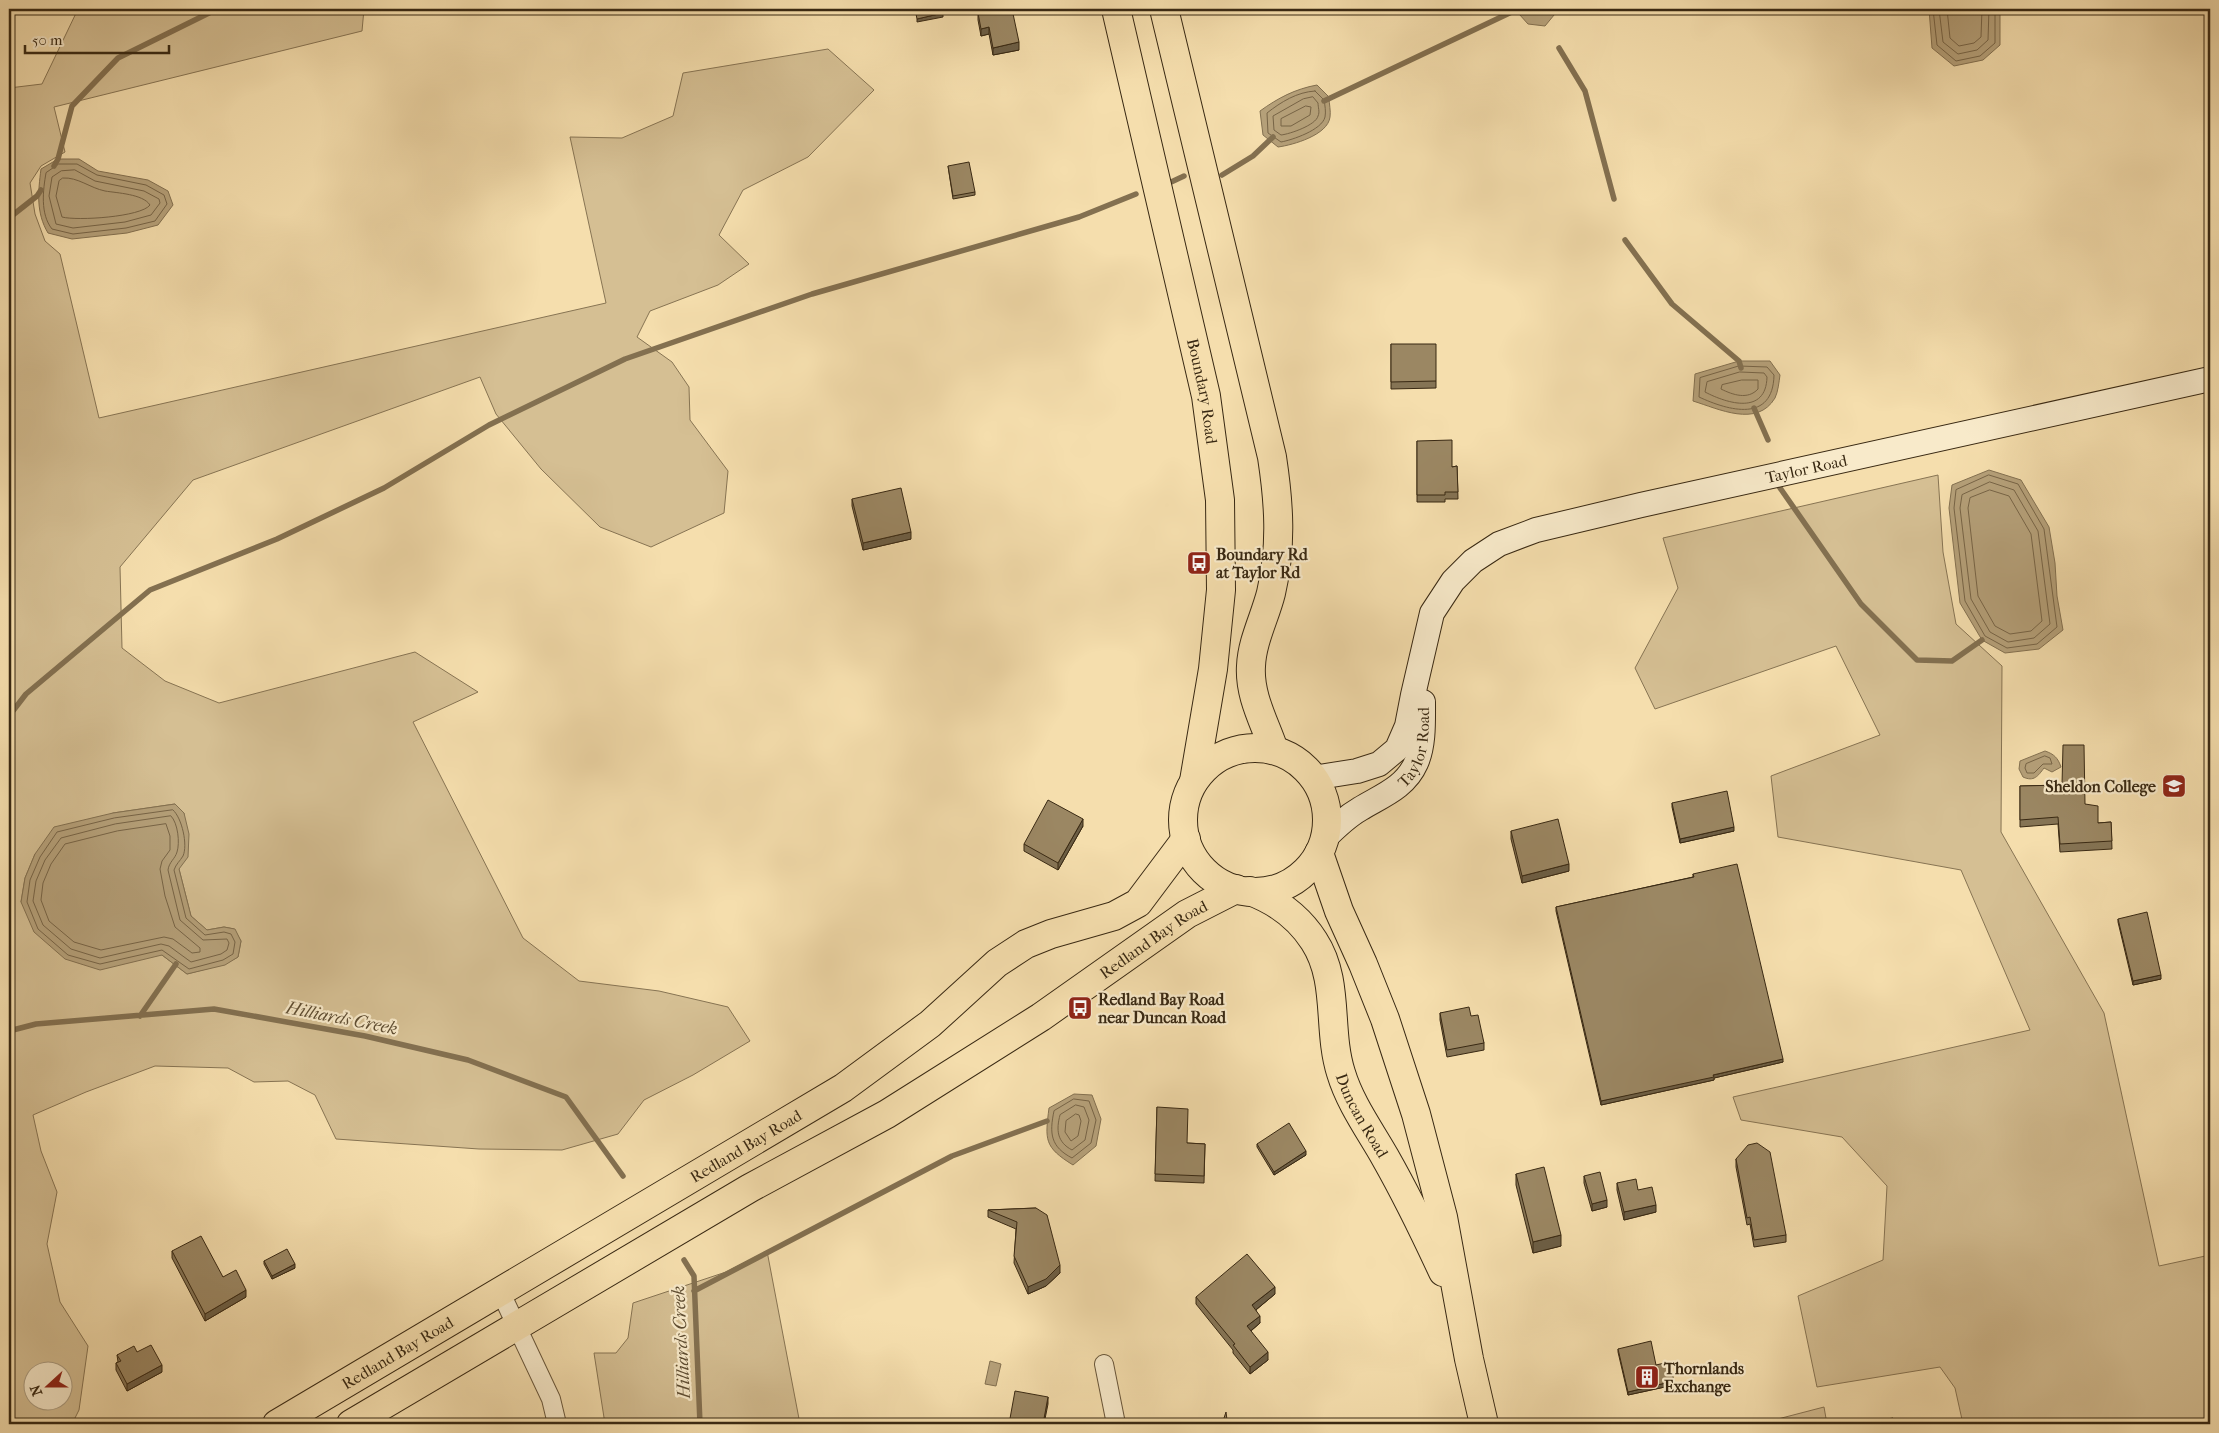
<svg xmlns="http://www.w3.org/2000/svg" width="2219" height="1433" viewBox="0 0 2219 1433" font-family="'IM FELL French Canon',serif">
<rect width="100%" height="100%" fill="#f5dead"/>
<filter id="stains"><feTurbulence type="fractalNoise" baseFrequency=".004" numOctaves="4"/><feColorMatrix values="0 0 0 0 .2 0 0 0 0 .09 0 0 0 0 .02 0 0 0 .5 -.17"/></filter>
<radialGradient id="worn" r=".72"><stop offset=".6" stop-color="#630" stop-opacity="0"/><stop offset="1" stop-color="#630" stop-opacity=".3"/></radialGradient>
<path fill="#d5bf93" stroke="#877453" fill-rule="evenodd" d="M78,9H364L362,31L54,107L65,152L41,166L30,183L35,214L45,241L60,254L99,418L606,303L570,137L622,138L673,116L683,73L828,49L874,90L808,157L743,190L719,235L749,264L718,285L650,311L637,337L672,362L689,387L690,420L728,471L724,513L651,547L600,527L541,469L496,414L480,377L193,480L120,567L122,648L165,681L219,703L415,652L478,692L413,722L523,938L579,981L659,991L728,1007L750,1041L693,1075L644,1100L618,1134L562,1150L479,1149L336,1139L315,1095L288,1081L254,1082L228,1068L155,1066L86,1092L33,1115L41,1151L57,1192L47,1244L60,1302L88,1346L79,1410L72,1424H9V88L42,84ZM175,804L184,813L179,869L191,916L207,930L224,927L234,929L241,941L238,957L225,964L187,974L162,955L21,902L25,878L35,854L113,813ZM32,1370H62V1400H32Z
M1938,475L1943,552L1956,624L2002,666L2001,832L2104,1013L2159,1266L2210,1255V1424H1963L1955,1388L1940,1367L1817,1387L1798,1296L1883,1260L1887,1186L1842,1137L1741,1120L1733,1097L2030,1030L1961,870L1778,837L1771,776L1880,735L1836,646L1655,709L1635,668L1678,588L1663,538Z
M767,1251L800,1424H605L594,1353H616L628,1338L633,1303L726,1272Z
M1824,1407L1827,1424H1775L1774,1420Z"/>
<path fill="#b5a079" stroke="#837050" d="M1518,9H1559L1545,26L1528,24L1519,14Z
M1929,9H2000V45L1983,60L1954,66L1932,48Z
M1317,85L1329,97C1329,104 1331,111 1330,117C1328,135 1293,145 1278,147L1263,135L1260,111C1278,98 1295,89 1317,85Z
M58,159H79L98,171L148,180L168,191L173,205L158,225L127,233L72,239L48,233C36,213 38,192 41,169Z
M1739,361H1770L1780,375C1779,382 1778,392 1775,398C1757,428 1719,409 1693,401L1695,374Z
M1989,470L2021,480L2049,527L2055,563L2057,596L2063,630L2039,649L2005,653L1982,640L1960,603L1949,508L1952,485Z
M2045,751C2054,754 2058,758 2061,767L2052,772L2044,768C2038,776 2034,782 2023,777L2019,769L2020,761Z
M175,804L184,813L189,834L188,857L179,869L191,916L207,930L224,927L235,929L241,941L238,957L225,965L187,974L162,955L100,970L65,959L34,932L21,902L25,878L35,854L54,827L113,813Z
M1074,1094L1092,1095L1101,1119L1096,1146L1073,1165C1044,1147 1045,1140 1049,1108Z
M990,1361L1001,1364L996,1386L985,1384Z"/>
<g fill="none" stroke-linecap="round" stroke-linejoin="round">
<path stroke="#776446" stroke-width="1" d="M1933,9L1937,45L1956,61L1980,56L1995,43V9
M1939,9L1943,42L1958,54L1977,50L1988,40L1989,9
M1947,9L1950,38L1959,46L1974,43L1981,37L1982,9
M1315,91L1324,100C1325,105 1326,112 1325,117C1322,130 1292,140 1281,142L1268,133L1267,113C1281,102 1297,92 1315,91Z
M1313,97L1318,103C1318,107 1320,112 1318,116C1316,125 1290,134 1281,135L1274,130L1273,116L1303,99Z
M1306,106L1311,107L1310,115L1291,126H1281V119Z
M59,164H77L97,175L146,185L164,195L167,204L155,221L126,228L73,234L52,229C40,214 43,190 46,173Z
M75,170L95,181L144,191L159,199L160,203L151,215L125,222L73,228L56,224L49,196L52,177L61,171Z
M63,178C78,177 90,188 105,191C117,193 143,194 150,205C141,217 77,221 62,217L56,196L59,181Z
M1739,366L1767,367L1774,375C1773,423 1729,411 1699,397L1700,378Z
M1740,372L1764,373L1767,377C1766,415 1728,404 1705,392L1707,382Z
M1742,380H1758V389C1748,400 1733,395 1721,389L1722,385Z
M1989,475L2018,484L2044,529L2057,627L2037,644L2007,648L1985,636L1965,601L1954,508L1956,490Z
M1990,482L2014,490L2038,531L2050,624L2034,638L2008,642L1990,632L1971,599L1960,508L1962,495Z
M1990,490L2009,496L2031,534L2042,621L2031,631L2010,634L1995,626L1978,596L1968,508L1970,498Z
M2045,756L2050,758L2052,764H2043L2034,773H2027L2025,768L2026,764Z
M173,810C182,818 188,845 183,856C180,861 176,864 174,870L186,918L205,935L224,932L231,934L235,942L233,954L223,960L189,969L162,950L100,964L68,955L38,929L27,902L30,880L40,857L57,832L114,818Z
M171,816C178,823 180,843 177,852C175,859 169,862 168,870L180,920L203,940L227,939L229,943L227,950L221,954L191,962L169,946L161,944L100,958L71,949L43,925L33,901L36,881L45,860L61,838L115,824Z
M166,824L170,836V850L162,861L160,869L165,896L175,927L200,948V952L192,953L173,939L164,937L101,950L74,942L49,921L41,900L43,883L51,864L65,844L117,831Z
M1074,1099L1089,1101L1096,1120L1091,1143L1072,1158C1051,1147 1049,1134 1054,1111Z
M1076,1105L1084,1107L1089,1120L1085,1140L1072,1150C1057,1142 1056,1130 1060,1115Z
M1076,1114L1079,1115L1081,1121L1078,1136L1071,1141L1065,1132L1066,1121Z"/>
<path stroke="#837050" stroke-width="5.5" d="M1559,48L1585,91L1614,199
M1324,101L1518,9
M54,166L58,159L72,106L118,58L209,13L214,9
M1222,175L1253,156L1273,137
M1169,183L1184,176
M9,218L37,196L41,190
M1625,240L1672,304L1739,361L1741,368
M1754,408L1768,440
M1778,485L1861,604L1917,660L1952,661L1982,640
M9,716L26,694L150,590L277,539L384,488L489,425L625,359L812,294L1079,217L1136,194
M140,1016L176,964
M9,1031L36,1024L214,1009L365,1036L468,1060L566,1097L623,1176
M684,1260L694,1276L700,1424
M694,1291L952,1156L1047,1121"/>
<defs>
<path id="street" d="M501,1293L551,1399L557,1424
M1104,1364L1116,1424"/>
<g id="secondary">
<path id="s1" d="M1313,778L1357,771L1379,764L1397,749L1407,726L1413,695L1432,613L1453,581L1473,561L1499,544L1536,530L1641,505L2210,379"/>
<path id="s2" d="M1324,839C1335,828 1346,817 1360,809C1381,796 1405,788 1416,763C1424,745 1423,722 1423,702"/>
</g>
<g id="primary">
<path id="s3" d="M277,1424L843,1088L930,1024L997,963L1026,944L1051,934L1114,916L1138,903L1186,839"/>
<path id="s4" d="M351,1424L750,1188L887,1114L1041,1017L1187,914L1236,889"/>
</g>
<g id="highway">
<path id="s5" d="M1116,9L1206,396L1220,500L1221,590L1213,669L1194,781"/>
<path d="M1164,9L1272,457C1279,503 1282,546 1271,593C1265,617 1252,641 1251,666C1249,696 1265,723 1274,750"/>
<circle cx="1255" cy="820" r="72"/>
<path d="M1319,853L1339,911L1363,964L1385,1019L1416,1114L1443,1217L1469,1359L1484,1424"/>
<path id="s6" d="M1250,891C1277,901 1298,916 1314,941C1340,981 1327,1029 1341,1073C1350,1103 1369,1129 1385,1157C1406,1194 1425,1233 1443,1272"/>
</g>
</defs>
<use href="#street" stroke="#68563a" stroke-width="20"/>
<use href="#secondary" stroke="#392913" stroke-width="26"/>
<use href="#primary" stroke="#392913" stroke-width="30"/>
<use href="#highway" stroke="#392913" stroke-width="30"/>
<use href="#street" stroke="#f8eaca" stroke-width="18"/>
<use href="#secondary" stroke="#f8eaca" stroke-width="24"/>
<use href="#primary" stroke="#f5dead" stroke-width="28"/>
<use href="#highway" stroke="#f5dead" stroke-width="28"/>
</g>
<path fill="#857455" stroke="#392913" d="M978,13L1019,50L993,55L989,34L981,36L978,20Z
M948,166L975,192V195L953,199Z
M1391,344L1436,381V388L1391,389Z
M1417,441L1452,467L1457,466L1458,499H1445V502H1417Z
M852,499L911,539L863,550L852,506Z
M2062,785L2085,804L2098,823L2111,822L2112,849L2060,852L2058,824L2020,827V786Z
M1672,803L1734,831L1680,843L1672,807Z
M1083,826L1058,870L1024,851V844Z
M1511,831L1569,871L1522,883L1511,839Z
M1693,874L1783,1062L1714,1078V1080L1601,1105L1556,911V907L1693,877Z
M2118,919L2161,979L2133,985L2118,922Z
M1440,1013L1471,1016L1484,1043V1050L1447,1057L1440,1020Z
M1157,1107L1187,1143L1205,1144L1204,1183L1155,1181Z
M1257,1144L1306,1155L1274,1175L1257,1147Z
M1736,1159L1786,1235V1242L1754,1247L1750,1224L1747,1225L1736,1167Z
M1516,1174L1561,1246L1533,1253L1516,1185Z
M1584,1176L1607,1207L1592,1211L1584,1183Z
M1617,1183L1638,1190L1656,1212L1624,1220L1617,1190Z
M1036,1208L1060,1273L1046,1286L1028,1294L1014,1263L1016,1229L988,1217V1210Z
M172,1251L223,1277L246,1297L205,1321L172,1258Z
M264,1261L295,1268L272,1279L264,1264Z
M1275,1294L1256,1310L1260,1323L1251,1331L1268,1360L1250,1374L1233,1353V1350L1196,1304V1297Z
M1618,1349L1656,1365L1674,1385L1628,1395L1618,1352Z
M137,1352L162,1372L127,1391L116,1370V1363L118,1362L117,1355Z"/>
<path fill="#6c5e45" stroke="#392913" d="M943,13V17L917,22V19Z
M989,27V34L981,36V29Z
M1019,42V50L993,55V48Z
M911,532V539L863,550V543Z
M1083,819V826L1058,870V863Z
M1734,827V831L1680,843V839Z
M1569,864V871L1522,883V876Z
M2161,975V979L2133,985V981Z
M1783,1059V1062L1714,1078V1080L1601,1105V1101Z
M1306,1151V1155L1274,1175V1172Z
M1607,1200V1207L1592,1211V1204Z
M1656,1205V1212L1624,1220V1212Z
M1561,1235V1246L1533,1253V1242Z
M295,1264V1268L272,1279V1276Z
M1060,1265V1273L1046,1286L1028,1294V1287Z
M1275,1287V1294L1252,1313V1305Z
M246,1290V1297L205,1321V1314Z
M1260,1316V1323L1247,1334V1326Z
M1268,1352V1360L1250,1374V1367Z
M162,1365V1372L127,1391V1384Z
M1674,1381V1385L1628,1395V1392Z
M1048,1397V1404L1044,1424H1043Z"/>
<path fill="#9b8763" stroke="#392913" d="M915,9H942L943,13L917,19Z
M996,9H1012L1019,42L993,48L989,27L981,29L978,13Z
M969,162L975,192L953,196L948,166Z
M1391,344H1436V381L1391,382Z
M1452,440V467L1457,466L1458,492H1445V495H1417V441Z
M901,488L911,532L863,543L852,499Z
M2063,745H2084L2085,804L2098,806V823L2111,822L2112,841L2060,844L2058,817L2020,820V786L2062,785Z
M1727,791L1734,827L1680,839L1672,803Z
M1048,800L1083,819L1058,863L1024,844Z
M1558,819L1569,864L1522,876L1511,831Z
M1737,864L1783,1059L1713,1075L1714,1077L1601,1101L1556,907L1694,877L1693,874Z
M2147,912L2161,975L2133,981L2118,919Z
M1469,1007L1471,1016L1478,1015L1484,1043L1447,1050L1440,1013Z
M1157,1107L1188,1109L1187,1143L1205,1144L1204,1176L1155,1174Z
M1289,1123L1306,1151L1274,1172L1257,1144Z
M1757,1143L1770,1152L1786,1235L1754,1240L1750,1217L1747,1218L1736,1159L1748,1145Z
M1544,1167L1561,1235L1533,1242L1516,1174Z
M1600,1172L1607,1200L1592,1204L1584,1176Z
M1636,1179L1638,1190L1652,1187L1656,1205L1624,1212L1617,1183Z
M1036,1208L1047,1215L1060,1265L1046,1279L1028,1287L1014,1256L1017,1222L988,1210Z
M201,1236L223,1277L236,1270L246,1290L205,1314L172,1251Z
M287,1249L295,1264L272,1276L264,1261Z
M1247,1254L1275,1287L1252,1305L1260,1316L1247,1326L1268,1352L1250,1367L1233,1345L1235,1344L1196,1297Z
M1651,1341L1656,1365L1669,1362L1674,1381L1628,1392L1618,1349Z
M151,1345L162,1365L127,1384L116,1363L121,1361L117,1355L134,1346L137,1352Z
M1015,1391L1048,1397L1043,1424H1009Z
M1226,1412L1227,1420L1241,1424H1222Z
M1893,1418L1894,1424H1855Z"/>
<defs>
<symbol id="bus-square" viewBox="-11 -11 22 22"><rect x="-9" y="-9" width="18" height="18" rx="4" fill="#8f2418" stroke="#f8eaca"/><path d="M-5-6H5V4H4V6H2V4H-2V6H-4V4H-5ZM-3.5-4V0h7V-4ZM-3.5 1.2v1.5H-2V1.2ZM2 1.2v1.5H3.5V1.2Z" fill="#fff"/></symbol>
<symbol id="school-square" viewBox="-11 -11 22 22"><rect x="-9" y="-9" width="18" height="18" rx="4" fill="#8f2418" stroke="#f8eaca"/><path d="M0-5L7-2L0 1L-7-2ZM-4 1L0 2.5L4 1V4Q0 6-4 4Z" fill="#fff"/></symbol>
<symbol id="building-square" viewBox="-11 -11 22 22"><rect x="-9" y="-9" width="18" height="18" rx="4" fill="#8f2418" stroke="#f8eaca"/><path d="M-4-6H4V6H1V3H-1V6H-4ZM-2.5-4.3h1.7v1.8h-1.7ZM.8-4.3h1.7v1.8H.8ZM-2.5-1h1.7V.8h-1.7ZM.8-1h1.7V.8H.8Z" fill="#fff"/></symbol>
</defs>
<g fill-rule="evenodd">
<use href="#bus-square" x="1185" y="549" width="28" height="28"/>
<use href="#school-square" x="2160" y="772" width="28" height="28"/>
<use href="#bus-square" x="1066" y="994" width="28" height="28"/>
<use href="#building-square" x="1633" y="1363" width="28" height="28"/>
</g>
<g text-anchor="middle" stroke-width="4.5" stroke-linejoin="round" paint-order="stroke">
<g font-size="16" fill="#392913" stroke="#f8eaca">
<text dy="6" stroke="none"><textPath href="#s5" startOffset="392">Boundary Road</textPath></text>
<text dy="6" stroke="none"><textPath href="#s1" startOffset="646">Taylor Road</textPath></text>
<text dy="6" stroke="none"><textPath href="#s2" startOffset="136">Taylor Road</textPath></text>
<text dy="6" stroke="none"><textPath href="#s4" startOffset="938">Redland Bay Road</textPath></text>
<text dy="6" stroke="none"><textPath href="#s6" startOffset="266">Duncan Road</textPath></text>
<text dy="6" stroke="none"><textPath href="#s3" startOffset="545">Redland Bay Road</textPath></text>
<text dy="6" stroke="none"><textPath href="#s3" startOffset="140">Redland Bay Road</textPath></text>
</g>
<g font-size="16" font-weight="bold" fill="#392913" stroke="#f8eaca" text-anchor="start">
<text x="1216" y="560">Boundary Rd<tspan x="1216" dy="18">at Taylor Rd</tspan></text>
<text x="2156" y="792" text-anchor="end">Sheldon College</text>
<text x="1098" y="1005">Redland Bay Road<tspan x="1098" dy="18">near Duncan Road</tspan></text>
<text x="1664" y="1374">Thornlands<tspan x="1664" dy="18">Exchange</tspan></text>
</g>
<g font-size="18" font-style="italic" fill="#5e4d32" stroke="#f8eaca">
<text transform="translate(342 1018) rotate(11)" y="6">Hilliards Creek</text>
<text transform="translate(681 1342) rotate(-93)" y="6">Hilliards Creek</text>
</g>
</g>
<rect width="2219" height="1433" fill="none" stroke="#f5dead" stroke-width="30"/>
<rect x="10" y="10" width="2199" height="1413" fill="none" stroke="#392913" stroke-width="2.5"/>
<rect x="15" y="15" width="2189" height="1403" fill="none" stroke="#392913"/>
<g transform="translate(48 1386) rotate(249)"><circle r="24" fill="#f8eaca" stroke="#ac9d81"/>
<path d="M0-4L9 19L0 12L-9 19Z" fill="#8f2418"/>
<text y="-8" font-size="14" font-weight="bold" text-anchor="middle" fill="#392913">N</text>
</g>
<path d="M25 45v8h144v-8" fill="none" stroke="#392913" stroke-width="2.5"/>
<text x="32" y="45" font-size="15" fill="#392913" stroke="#f8eaca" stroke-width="4" paint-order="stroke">50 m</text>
<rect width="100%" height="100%" filter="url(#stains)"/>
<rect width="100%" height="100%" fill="url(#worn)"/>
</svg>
